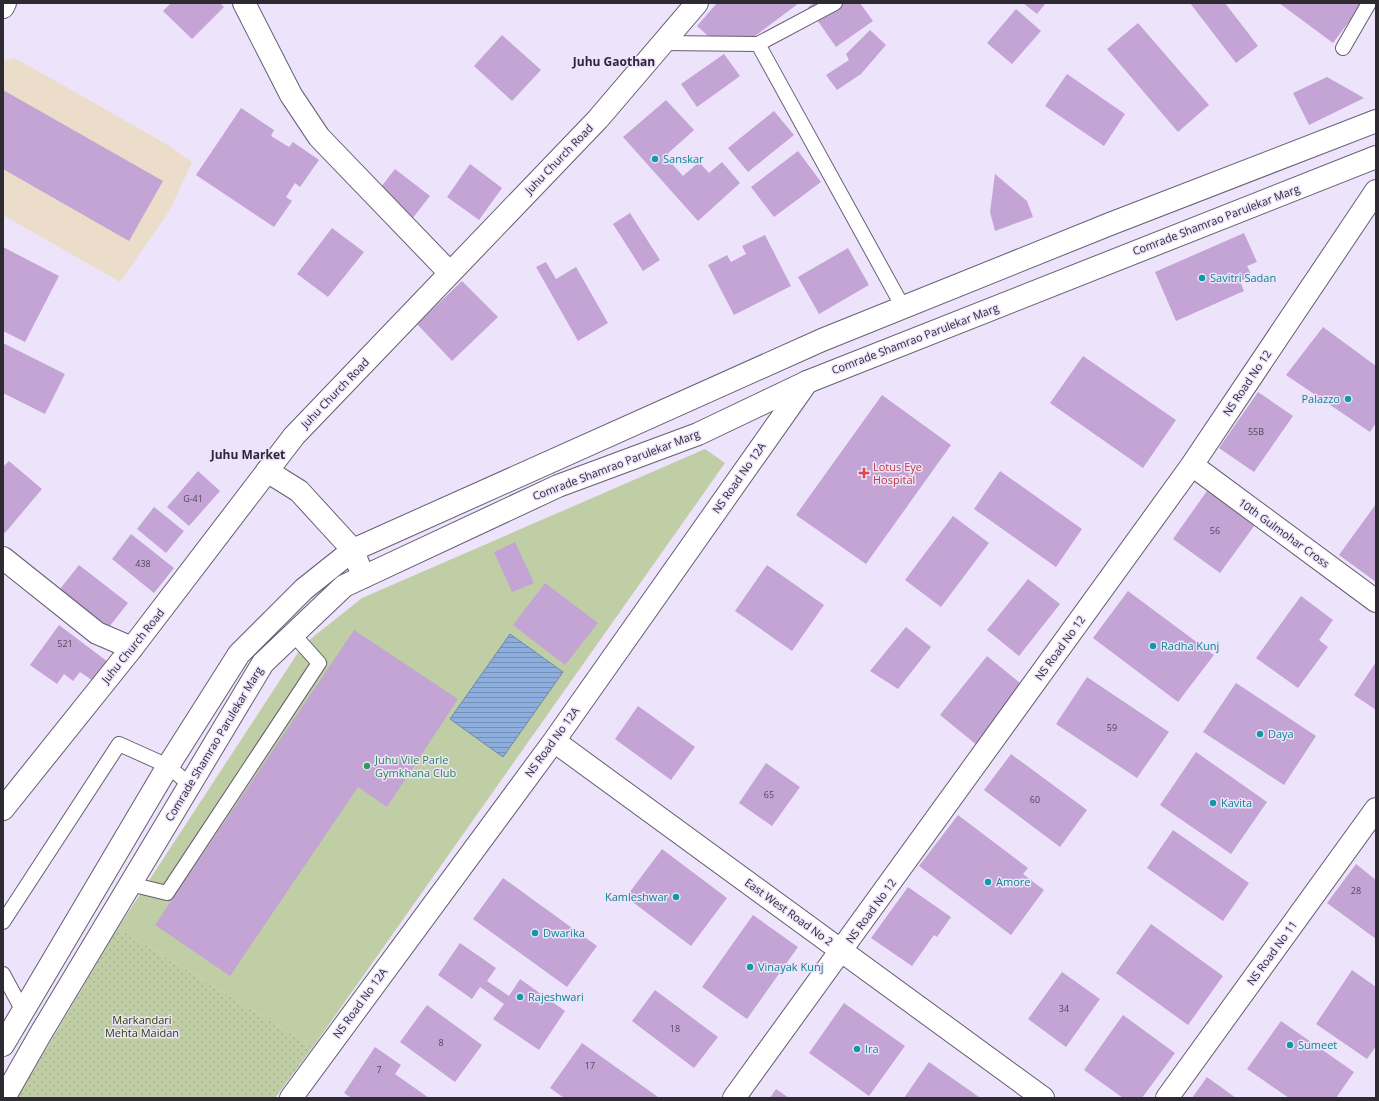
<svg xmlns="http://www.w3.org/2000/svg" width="1379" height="1101" viewBox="0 0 1379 1101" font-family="'Open Sans',sans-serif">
<defs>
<pattern id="park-dots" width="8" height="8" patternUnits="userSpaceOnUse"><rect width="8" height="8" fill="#bfcea5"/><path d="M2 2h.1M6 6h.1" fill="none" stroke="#a4b18e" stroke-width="1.8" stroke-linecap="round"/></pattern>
<pattern id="water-rules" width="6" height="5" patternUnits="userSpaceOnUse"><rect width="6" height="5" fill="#8eafde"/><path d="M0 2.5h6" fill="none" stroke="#748fb5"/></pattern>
</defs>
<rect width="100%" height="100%" fill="#ede4fc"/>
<path fill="#ebddca" d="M15,58L168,145L192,162L170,210L120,282L3,215V61Z"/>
<path fill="url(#park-dots)" d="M118,928L313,1047L275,1098H17Z"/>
<path fill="#bfcea5" d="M705,449L725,463L313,1047L118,928L303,645L362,598Z"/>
<path fill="url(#water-rules)" stroke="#7187aa" d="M510,634L563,672L503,757L450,719Z"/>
<path fill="#c3a4d5" d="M171,3H220L224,7L192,39L163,11Z
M717,3H799L755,36H708L697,26Z
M814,3H860L873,21L836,47L808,7Z
M1023,3H1046L1037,14Z
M1190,3H1225L1258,46L1236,63Z
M1279,3H1363L1333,43Z
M1016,9L1041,31L1012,64L987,43Z
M1138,23L1209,105L1178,132L1107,49Z
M870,30L886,45L861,74L837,90L826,75L849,60L846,54Z
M502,35L541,70L512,101L474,66Z
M724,54L740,76L697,107L681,84Z
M1067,74L1125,114L1104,146L1045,106Z
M1327,77L1364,98L1309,125L1293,93Z
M3,90L163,181L129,241L3,169Z
M666,100L694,130L665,156L683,176L699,162L709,173L722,162L740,183L698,221L623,137Z
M241,108L274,130L271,136L289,147L293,142L319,160L300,187L295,183L286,197L292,201L274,227L196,175Z
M774,111L794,135L748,172L728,148Z
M798,151L821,182L774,217L751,187Z
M470,164L502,188L479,220L447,197Z
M395,169L430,196L412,219L377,192Z
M995,174L1027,201L1033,217L995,231L990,212Z
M630,213L660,260L643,271L613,224Z
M332,228L364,252L328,297L297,274Z
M1244,233L1257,262L1247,266L1252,276L1240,281L1244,291L1176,321L1155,272Z
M765,235L791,286L734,315L708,265L727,255L731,262L746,254L742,246Z
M3,247L59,276L25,342L3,331Z
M848,248L869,285L819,314L798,277Z
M546,262L556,279L576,267L608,323L578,341L536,267Z
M462,281L498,317L452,361L417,324Z
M1323,327L1376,366V423L1370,432L1286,375Z
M3,343L65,374L45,414L3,393Z
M1083,356L1176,420L1143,468L1050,403Z
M1258,392L1293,416L1254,472L1219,448Z
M882,395L951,445L866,564L796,515Z
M9,461L42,489L5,533L3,532V467Z
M198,471L220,491L189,526L167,507Z
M1000,471L1082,529L1056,567L974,509Z
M1209,488L1257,522L1220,573L1173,539Z
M1376,504V582L1339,555Z
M154,507L184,531L166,553L137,529Z
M953,516L989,543L941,607L905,580Z
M131,534L174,568L154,593L112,559Z
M515,542L534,583L512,592L494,552Z
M79,565L128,603L109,627L60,589Z
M767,565L824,605L792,651L735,611Z
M1028,579L1060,604L1019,656L987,630Z
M545,583L598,623L565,665L513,625Z
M1128,591L1214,655L1178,702L1093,638Z
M1301,596L1333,620L1319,640L1328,647L1298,688L1256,658Z
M59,625L108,662L93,681L80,672L73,681L64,674L57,684L30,665Z
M906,627L931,647L898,689L870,671Z
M354,630L458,699L387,807L358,787L230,976L155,925Z
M987,656L1025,687L978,746L940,715Z
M1376,662V710L1354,695Z
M1087,677L1169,732L1137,778L1056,724Z
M1236,683L1316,736L1284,785L1203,732Z
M638,706L695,747L671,780L615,739Z
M1196,752L1267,802L1231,854L1160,805Z
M1011,754L1087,810L1060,847L984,790Z
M766,763L800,787L772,826L739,803Z
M958,815L1028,868L1023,874L1044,890L1011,935L919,866Z
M1173,830L1249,883L1223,921L1147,868Z
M662,849L727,898L691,946L626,897Z
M1356,864L1376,880V939L1327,903Z
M503,878L597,946L567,987L473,919Z
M908,887L951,917L937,937L934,935L912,966L871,938Z
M753,915L798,947L747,1019L702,987Z
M1151,924L1223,976L1188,1025L1116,973Z
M460,943L496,968L487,981L509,996L520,979L565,1011L539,1050L493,1019L504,1004L480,987L472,999L438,975Z
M1352,970L1376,987V1046L1367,1059L1316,1024Z
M1062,972L1100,999L1066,1047L1028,1019Z
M655,990L718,1037L694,1068L632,1021Z
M844,1003L905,1046L869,1096L809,1053Z
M427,1005L482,1045L455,1082L400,1042Z
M1123,1015L1175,1053L1142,1098H1123L1084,1070Z
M1281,1021L1354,1072L1336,1098H1289L1247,1069Z
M582,1043L658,1097L657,1098H564L550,1088Z
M375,1047L401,1065L395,1074L429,1098H351L344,1093Z
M929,1062L979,1097L978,1098H904Z
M1207,1077L1236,1098H1192Z
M776,1089L789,1098H770Z"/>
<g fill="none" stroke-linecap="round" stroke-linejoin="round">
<defs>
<path id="service" d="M663,43L758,44L835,3
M758,44L904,309
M1343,48L1369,3
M130,884L167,893L319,663L293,634
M3,922L119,744L168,766L190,785
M3,974L23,1011"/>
<path id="minor" d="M244,3L291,95L319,137L450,273
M3,7L5,3
M1192,465L1376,601
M267,471L299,491L353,550L363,577
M3,558L97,633L132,648
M554,741L1043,1098
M291,1098L554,741L807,382
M734,1098L1192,465L1376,191
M1167,1098L1376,809"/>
<path id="tertiary" d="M3,809L132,648L294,436L598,119L697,3
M3,1045L168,766L239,654L304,589L353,550L822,340L1110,224L1376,121
M4,1098L41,1033L263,663L344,586L558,486L698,434L807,382L1376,157"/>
</defs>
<use href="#service" stroke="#655e71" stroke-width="16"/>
<use href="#minor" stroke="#655e71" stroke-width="24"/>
<use href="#tertiary" stroke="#655e71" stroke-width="24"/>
<use href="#service" stroke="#fff" stroke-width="14"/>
<use href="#minor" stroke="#fff" stroke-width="22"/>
<use href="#tertiary" stroke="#fff" stroke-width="22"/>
</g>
<g fill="#0f9aa8" stroke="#ede4fc" stroke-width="1.5">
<circle cx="655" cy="159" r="4"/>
<circle cx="1202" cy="278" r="4"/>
<circle cx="1348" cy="399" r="4"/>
<circle cx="1153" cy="646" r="4"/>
<circle cx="1260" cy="734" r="4"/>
<circle cx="1213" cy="803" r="4"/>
<circle cx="988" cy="882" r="4"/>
<circle cx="676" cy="897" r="4"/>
<circle cx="535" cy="933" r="4"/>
<circle cx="750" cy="967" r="4"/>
<circle cx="520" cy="997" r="4"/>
<circle cx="1290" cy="1045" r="4"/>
<circle cx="857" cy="1049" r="4"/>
</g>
<path fill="#e0444e" stroke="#ede4fc" stroke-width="1.5" d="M862 467h4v4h4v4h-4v4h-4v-4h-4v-4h4z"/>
<circle fill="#2e9e5b" stroke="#ede4fc" stroke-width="1.5" cx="367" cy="766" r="4"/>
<g text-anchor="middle" stroke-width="3" stroke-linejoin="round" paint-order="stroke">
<g font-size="9" fill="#52485b">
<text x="1256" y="435">55B</text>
<text x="193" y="502">G-41</text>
<text x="1215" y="534">56</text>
<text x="143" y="567">438</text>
<text x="65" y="647">521</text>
<text x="1112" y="731">59</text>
<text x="769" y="798">65</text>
<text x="1035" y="803">60</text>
<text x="1356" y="894">28</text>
<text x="1064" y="1012">34</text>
<text x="675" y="1032">18</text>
<text x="441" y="1046">8</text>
<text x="590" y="1069">17</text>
<text x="379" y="1073">7</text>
</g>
<g font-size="11" fill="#2d2a32" stroke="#ede4fc">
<text transform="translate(559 159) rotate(-46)" y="4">Juhu Church Road</text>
<text transform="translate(1216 220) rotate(-21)" y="4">Comrade Shamrao Parulekar Marg</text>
<text transform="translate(915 339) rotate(-21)" y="4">Comrade Shamrao Parulekar Marg</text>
<text transform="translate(1247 383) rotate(-56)" y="4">NS Road No 12</text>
<text transform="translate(335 393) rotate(-46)" y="4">Juhu Church Road</text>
<text transform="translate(616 465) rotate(-21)" y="4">Comrade Shamrao Parulekar Marg</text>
<text transform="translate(739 478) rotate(-55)" y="4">NS Road No 12A</text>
<text transform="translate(1284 533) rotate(36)" y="4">10th Gulmohar Cross</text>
<text transform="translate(133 646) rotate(-51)" y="4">Juhu Church Road</text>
<text transform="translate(1060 648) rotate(-54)" y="4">NS Road No 12</text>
<text transform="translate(552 742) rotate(-54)" y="4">NS Road No 12A</text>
<text transform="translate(214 744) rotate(-59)" y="4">Comrade Shamrao Parulekar Marg</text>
<text transform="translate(871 911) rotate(-54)" y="4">NS Road No 12</text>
<text transform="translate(789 912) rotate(36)" y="4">East West Road No 2</text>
<text transform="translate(1272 953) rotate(-54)" y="4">NS Road No 11</text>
<text transform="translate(360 1003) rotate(-54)" y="4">NS Road No 12A</text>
</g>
<g font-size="11" fill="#0d838f" stroke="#ede4fc" text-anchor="start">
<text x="663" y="163">Sanskar</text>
<text x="1210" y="282">Savitri Sadan</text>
<text x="1340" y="403" text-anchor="end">Palazzo</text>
<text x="1161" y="650">Radha Kunj</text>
<text x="1268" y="738">Daya</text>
<text x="1221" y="807">Kavita</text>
<text x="996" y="886">Amore</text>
<text x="668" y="901" text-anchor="end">Kamleshwar</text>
<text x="543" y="937">Dwarika</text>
<text x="758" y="971">Vinayak Kunj</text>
<text x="528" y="1001">Rajeshwari</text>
<text x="1298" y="1049">Sumeet</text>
<text x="865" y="1053">Ira</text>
</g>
<g font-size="11" fill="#be3a42" stroke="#ede4fc" text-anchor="start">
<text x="873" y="471">Lotus Eye<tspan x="873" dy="13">Hospital</tspan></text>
</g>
<g font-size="11" fill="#27864d" stroke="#ede4fc" text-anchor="start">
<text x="375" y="764">Juhu Vile Parle<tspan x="375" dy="13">Gymkhana Club</tspan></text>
</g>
<g font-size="11" fill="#303f00" stroke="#ede4fc">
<text x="142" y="1024">Markandari<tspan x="142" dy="13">Mehta Maidan</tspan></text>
</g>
<g font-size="12" font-weight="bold" fill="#2e2638" stroke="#ede4fc">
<text x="614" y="66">Juhu Gaothan</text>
<text x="248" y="459">Juhu Market</text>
</g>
</g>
<rect width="1379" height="1101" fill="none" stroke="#2d2a32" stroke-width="8"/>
</svg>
